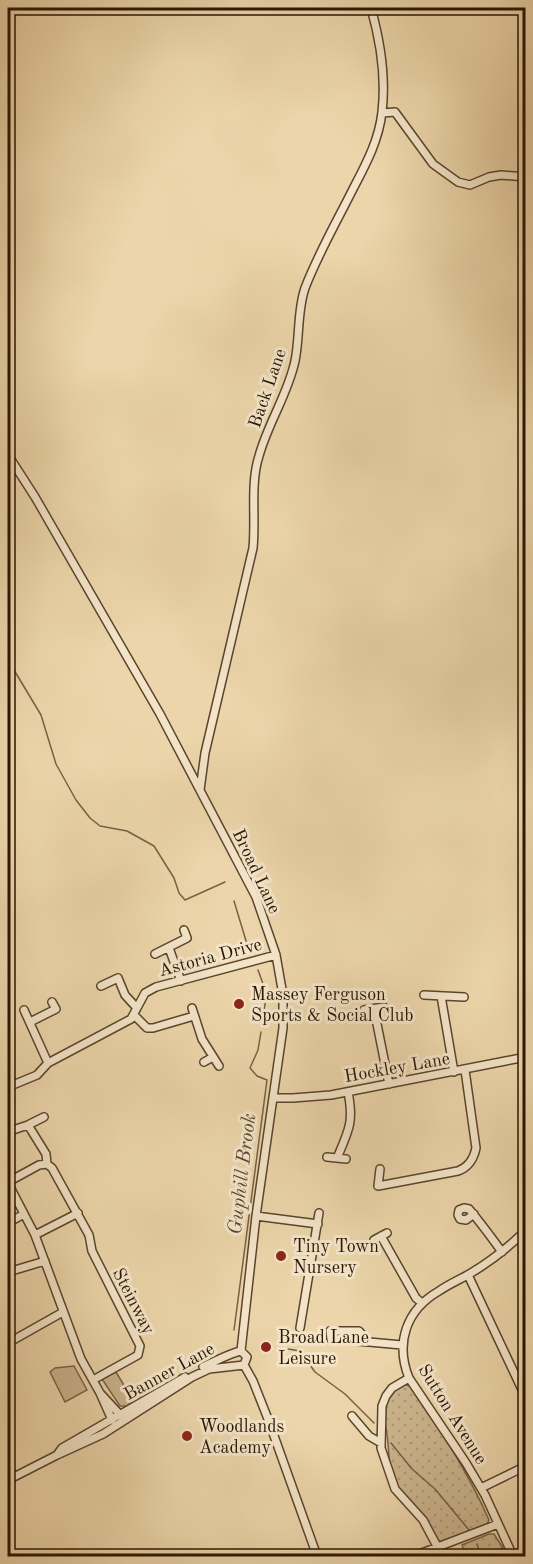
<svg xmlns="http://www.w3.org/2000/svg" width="533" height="1564" viewBox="0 0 533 1564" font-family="'Old Standard TT',serif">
<defs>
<pattern id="park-dots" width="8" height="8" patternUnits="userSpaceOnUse" patternTransform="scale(1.5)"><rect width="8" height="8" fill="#cbb48d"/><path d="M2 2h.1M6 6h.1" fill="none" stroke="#ae9a78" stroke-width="1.8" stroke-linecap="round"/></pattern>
</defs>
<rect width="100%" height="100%" fill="#ecd5aa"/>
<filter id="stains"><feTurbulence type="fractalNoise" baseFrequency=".00333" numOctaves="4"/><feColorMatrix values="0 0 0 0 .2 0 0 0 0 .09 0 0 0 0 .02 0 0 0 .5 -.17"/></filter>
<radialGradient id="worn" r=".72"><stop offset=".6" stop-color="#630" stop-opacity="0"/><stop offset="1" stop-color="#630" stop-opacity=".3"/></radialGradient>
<path fill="#cbb48d" stroke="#7a6448" stroke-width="1.5" d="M74,1366L87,1390L65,1402L50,1372L55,1368Z
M116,1372L131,1397V1402L127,1406H120L102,1379Z"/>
<path fill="url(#park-dots)" stroke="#7a6448" stroke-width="1.5" d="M402,1385H407L412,1387C441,1431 468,1472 489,1520L487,1524L440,1542C434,1537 433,1529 428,1522C418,1508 404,1498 396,1483C389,1470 389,1457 388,1443C386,1418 375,1403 402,1385Z
M489,1534H494L503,1548L484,1556H466L462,1545Z"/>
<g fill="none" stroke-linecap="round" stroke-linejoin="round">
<path stroke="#756145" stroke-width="1.5" d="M8,660L41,715L56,764L76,800L90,818L100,826L127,831L154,846L174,878L179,893L185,900L225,882
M234,901L250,954
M258,970L266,992
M262,1021L266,999
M234,1330L267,1080L257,1076L250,1068L258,1050L261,1032
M288,1349L300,1351L315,1372L345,1394L374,1423
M391,1443L412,1469L435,1489L469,1530
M477,1544L481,1556"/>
<defs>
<path id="minor" d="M382,113L395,112L433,164L458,182L470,185L489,177L501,175L526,177
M8,455L35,497L160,714L256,897L276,955L283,995V1028L256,1216L241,1351
M200,790L205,753L253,548C256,519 250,483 259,456C268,423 288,394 295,361C300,337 297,311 305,288C318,254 337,221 353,189C366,164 379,140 382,112C386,78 380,40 371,8
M169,948L181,981
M155,954L187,938L184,930
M101,986L118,978L125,995L136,1007
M424,995L464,997
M441,996L454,1072
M192,1008L202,1039L219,1066
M374,1009L389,1084
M24,1010L48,1063
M364,1010L384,1007
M134,1015L147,1028H153L194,1016
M30,1022L56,1009L52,1002
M204,1062L213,1057
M8,1087L37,1075L48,1063L131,1019L145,993L156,987L276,955
M274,1098H293L331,1095L526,1057
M28,1125L46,1154L47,1164
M10,1131L28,1125L44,1117
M327,1157L346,1159
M337,1158C349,1130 354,1122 348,1092
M380,1169L378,1186L458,1171C469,1167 474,1158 476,1148L465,1070
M8,1182L39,1165L47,1164L52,1168L89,1235L92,1251L140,1346L138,1355L93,1380
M8,1183L35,1235L81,1359L100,1393
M474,1214L466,1220L460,1219L458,1215L459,1210L464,1208L469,1209C481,1223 491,1237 502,1252
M256,1216L318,1224
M8,1223L24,1214
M35,1235L78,1213
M381,1236L416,1298L422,1303
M374,1240L387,1233
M8,1272L45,1261
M468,1275L526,1398
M300,1328L319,1213
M369,1342L331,1339L330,1331H359L369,1342L402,1345
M8,1343L63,1312
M241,1351L247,1357L244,1365
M244,1365L253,1381L268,1419L317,1556
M203,1367C211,1363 234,1352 241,1351
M409,1378L392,1388L386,1396L382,1406L381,1448L395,1489L423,1520L438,1548
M352,1416L369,1436L381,1443
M112,1420L100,1393L123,1418
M57,1455L62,1448L185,1377
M8,1480L57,1455L103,1434L192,1377L209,1369L244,1365
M481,1488L526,1466
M414,1556L498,1524
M513,1556L485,1495L466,1463L409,1378C395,1343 406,1310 439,1291C449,1284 461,1279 471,1273C491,1261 509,1247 526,1230
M521,1556L526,1554"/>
</defs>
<use href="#minor" stroke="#59452c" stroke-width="10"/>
<use href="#minor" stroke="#f3e4c8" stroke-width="7"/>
</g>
<g fill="#8f2418" stroke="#f3e4c8" stroke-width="2">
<circle cx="239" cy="1004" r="6"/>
<circle cx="281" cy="1256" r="6"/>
<circle cx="266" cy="1347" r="6"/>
<circle cx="187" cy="1436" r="6"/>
</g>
<g text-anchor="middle" stroke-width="6" stroke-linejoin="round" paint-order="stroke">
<g font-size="18" fill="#281502" stroke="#f3e4c8">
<text transform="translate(267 388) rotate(-71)" y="6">Back Lane</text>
<text transform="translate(257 871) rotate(65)" y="6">Broad Lane</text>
<text transform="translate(210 957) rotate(-15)" y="6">Astoria Drive</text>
<text transform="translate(397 1067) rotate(-10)" y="6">Hockley Lane</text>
<text transform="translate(134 1301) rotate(63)" y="6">Steinway</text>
<text transform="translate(169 1371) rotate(-29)" y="6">Banner Lane</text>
<text transform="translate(453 1414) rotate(58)" y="6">Sutton Avenue</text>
</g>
<g font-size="18" fill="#281502" stroke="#f3e4c8" text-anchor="start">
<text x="251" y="1000">Massey Ferguson<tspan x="251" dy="21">Sports &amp; Social Club</tspan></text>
<text x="293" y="1252">Tiny Town<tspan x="293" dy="21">Nursery</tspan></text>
<text x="278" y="1343">Broad Lane<tspan x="278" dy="21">Leisure</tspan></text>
<text x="199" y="1432">Woodlands<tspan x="199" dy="21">Academy</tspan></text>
</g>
<g font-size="20" font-style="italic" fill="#5c482e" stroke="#f3e4c8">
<text transform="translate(241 1174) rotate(-83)" y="7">Guphill Brook</text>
</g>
</g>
<rect width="533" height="1564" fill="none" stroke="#ecd5aa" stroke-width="30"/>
<rect x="9" y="9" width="515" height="1546" fill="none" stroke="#281502" stroke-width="3"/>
<rect x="15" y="15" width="503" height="1534" fill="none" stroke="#281502" stroke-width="1.5"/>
<rect width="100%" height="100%" filter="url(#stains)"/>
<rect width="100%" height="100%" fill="url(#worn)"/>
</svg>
